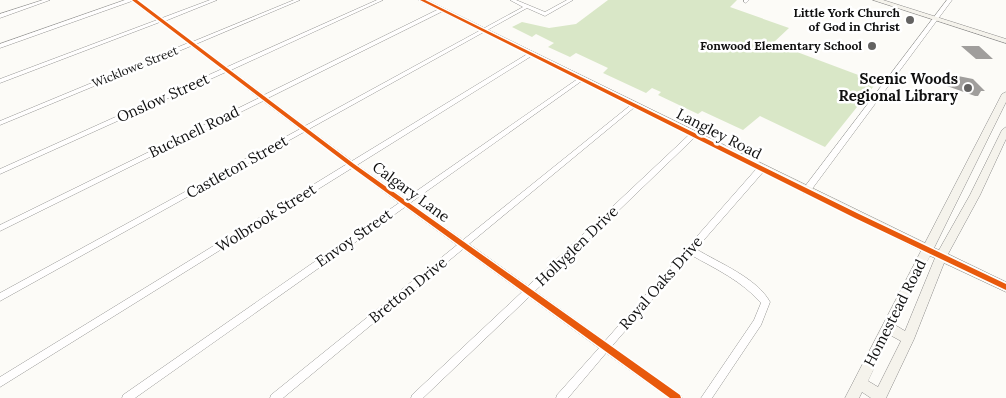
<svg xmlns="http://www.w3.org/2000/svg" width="1006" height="398" viewBox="0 0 1006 398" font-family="Lora,serif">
<rect width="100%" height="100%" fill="#fcfbf7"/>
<path fill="#d9e7c7" d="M608,0H737L730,7L789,28L773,43L877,82L825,147L760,116L743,130L702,111L698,114L658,95L661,92L652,88L646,93L603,73L608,68L576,53L570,57L548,47L554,43L536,34L532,37L512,27L522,22L549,28L576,24Z"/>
<path fill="#a09e9c" d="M961,46H979L993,59H976Z
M958,76L973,79L985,91H981L978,96H975L947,86L950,80H956Z"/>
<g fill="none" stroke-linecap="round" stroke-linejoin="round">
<defs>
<path id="street" d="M43,0H50L0,18V14Z
M125,0H137L162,18L210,0H217L165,21L192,42L294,0H300L196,44L227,67L377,0H383L231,70L264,95L439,9H443V11L268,98L305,126L523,7L510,0H516L545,12L567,0H573L545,16L527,8L309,129L352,161L529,53H533V55L357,165L405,199L579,78H583V80L410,203L463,240L632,104H636V106L469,244L528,286L692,132H696L697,134L696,136L535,291L605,341L758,167H764L765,169L764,171L696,249C719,263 757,278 770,302L761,325L712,398H701L754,320L761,303C742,281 716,269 691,255L612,346L681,395L682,398H669L606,353L568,398H556L557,395L599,348L529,297L423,398H411L412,395L522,292L463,249L283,398H270L271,395L457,245L405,207L135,398H122L123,395L399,203L352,168L0,387V377L347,164L304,132L0,301V293L300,129L263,101L0,231V225L259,98L226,72L0,174V169L222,69L191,46L0,125V121L188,43L160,22L0,83V79L157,20L132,1L0,48V44Z
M744,0H749L746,3L744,2Z
M947,0H952L809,193H803L802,191L803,189Z"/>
<path id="secondary" d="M419,0H427L925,243L1002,94L1006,92V102L934,248L939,250L970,195L1002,130L1006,127V139L980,195L948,254L1006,282V292L944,263L914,339L886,398H871L862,392L859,398H845L921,251ZM930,256L935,258L905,331L895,325ZM890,335L901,341L878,387L868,381Z
M873,0H883L1006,39V43Z"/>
</defs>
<use href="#street" stroke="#969694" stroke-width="1"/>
<use href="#secondary" stroke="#8d8c8b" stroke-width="1"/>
<use href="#street" fill="#fffefe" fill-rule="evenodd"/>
<use href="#secondary" fill="#f5f3ec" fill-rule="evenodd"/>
<defs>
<path id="cycleway" d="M132,0H137L354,164L680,395L681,398H670L350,166Z
M420,0H425L859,214L1006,284V290L855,218Z"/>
</defs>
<use href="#cycleway" stroke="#fff" stroke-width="3"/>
<use href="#cycleway" fill="#e8590c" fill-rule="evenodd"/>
</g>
<g fill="#636261" stroke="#fff" stroke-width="2">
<circle cx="910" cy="20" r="5"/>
<circle cx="872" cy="46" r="5"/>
<circle cx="968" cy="88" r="5"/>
</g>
<g text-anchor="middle" stroke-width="5" stroke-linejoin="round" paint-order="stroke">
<g font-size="12" font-weight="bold" fill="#101010" stroke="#fff" text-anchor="end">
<text x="900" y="17">Little York Church<tspan x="900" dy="14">of God in Christ</tspan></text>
<text x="862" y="50">Fonwood Elementary School</text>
</g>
<g font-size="12" fill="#101010" stroke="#fff">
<text transform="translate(135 67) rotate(-22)" y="4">Wicklowe Street</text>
</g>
<g font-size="15" font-weight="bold" fill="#101010" stroke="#fff" text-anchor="end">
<text x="958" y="84">Scenic Woods<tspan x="958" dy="17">Regional Library</tspan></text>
</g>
<g font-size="15" fill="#101010" stroke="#fff">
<text transform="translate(163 98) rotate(-24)" y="5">Onslow Street</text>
<text transform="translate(194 132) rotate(-26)" y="5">Bucknell Road</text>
<text transform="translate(719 134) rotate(27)" y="5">Langley Road</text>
<text transform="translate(237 167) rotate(-29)" y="5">Castleton Street</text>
<text transform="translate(411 192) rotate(36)" y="5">Calgary Lane</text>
<text transform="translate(266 218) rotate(-32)" y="5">Wolbrook Street</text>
<text transform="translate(354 238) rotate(-35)" y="5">Envoy Street</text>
<text transform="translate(577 246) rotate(-44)" y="5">Hollyglen Drive</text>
<text transform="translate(661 283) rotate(-49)" y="5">Royal Oaks Drive</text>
<text transform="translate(408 290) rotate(-39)" y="5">Bretton Drive</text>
<text transform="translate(895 313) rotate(-63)" y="5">Homestead Road</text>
</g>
</g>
</svg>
